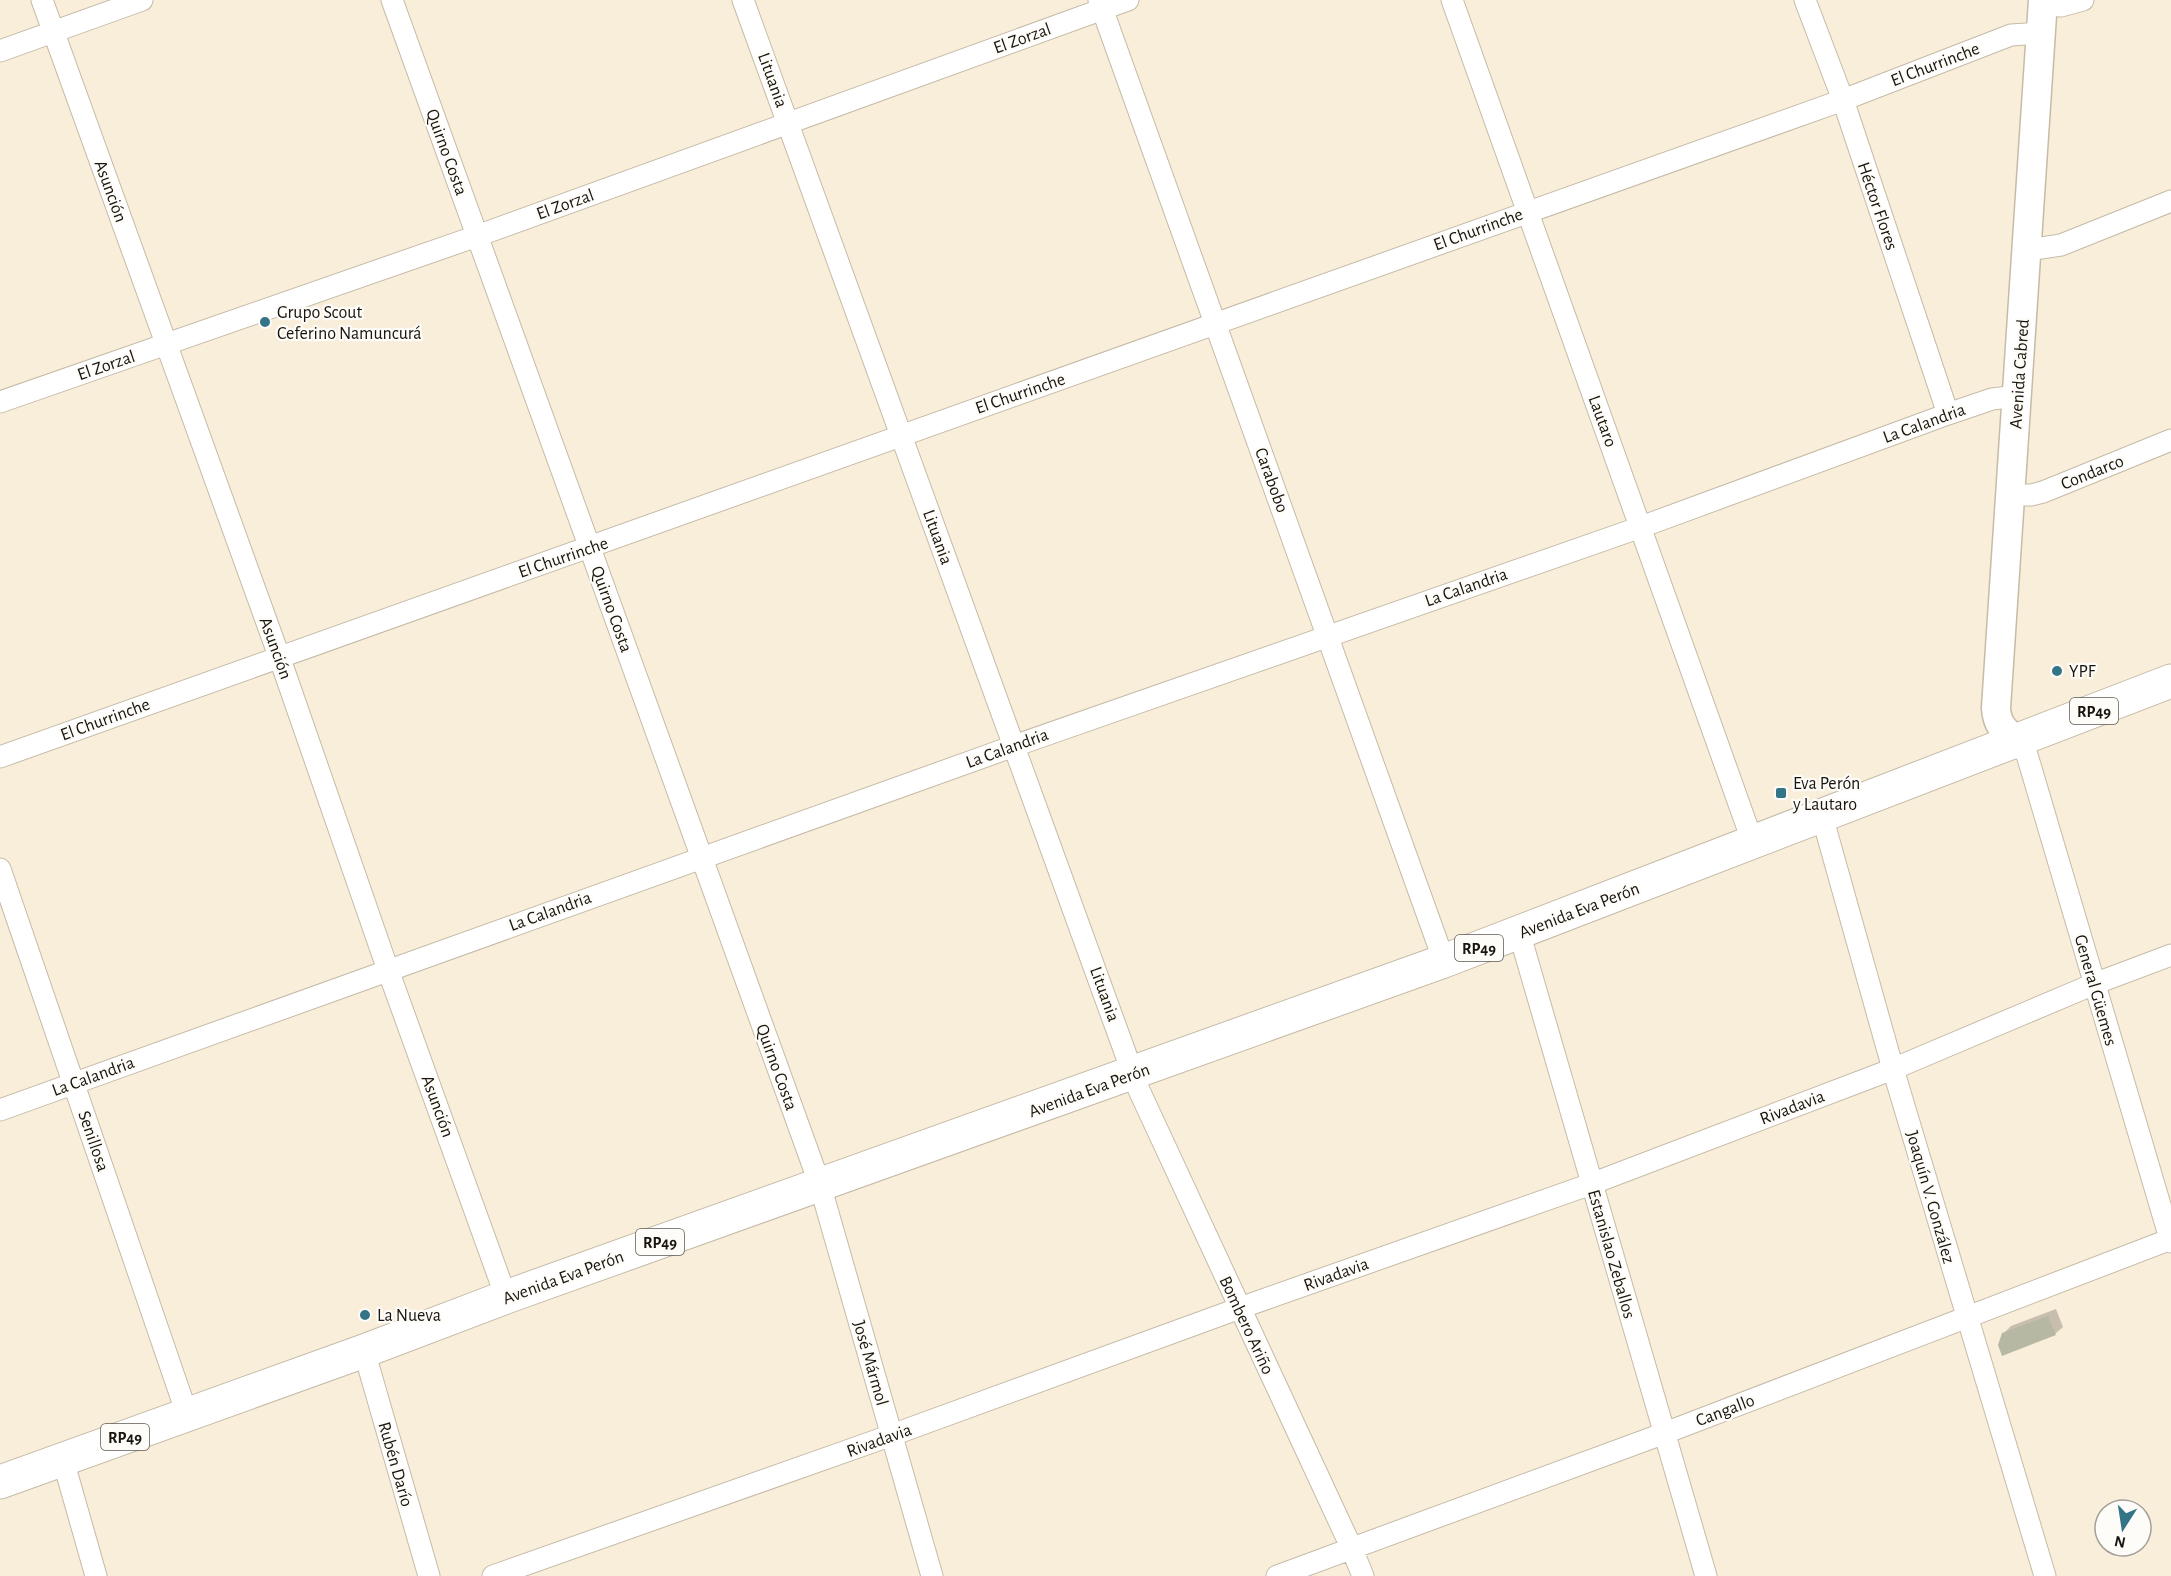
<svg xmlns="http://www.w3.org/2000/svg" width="2171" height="1576" viewBox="0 0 2171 1576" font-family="'Alegreya Sans',sans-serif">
<rect width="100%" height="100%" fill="#f9eeda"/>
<path fill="#0003" d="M2056,1309L2063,1327L2055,1334H2003L2011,1326Z"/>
<path fill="#b7b8a3" d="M2048,1316L2056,1335L2002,1356L1998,1345L2002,1333Z"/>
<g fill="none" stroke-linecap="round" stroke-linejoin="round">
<defs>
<path id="street" d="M42,0L279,656L388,970L506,1297
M392,0L820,1185L932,1576
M743,0L1138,1088L1352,1549L1363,1576
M1099,0L1444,961
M1452,0L1753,843
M1805,0L1843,100L1948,414
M2042,5L2061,6L2083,0
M0,51L142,0
M2027,250L2061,245L2171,201
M0,402L477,236L1128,0
M2011,495H2031L2043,492L2171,440
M2016,741L2027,755L2030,765L2171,1242
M0,757L1843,100L2011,35L2040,33
M1822,816L1893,1069L2045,1576
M0,869L187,1414
M1519,932L1706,1576
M0,1110L1014,746L1641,527L1948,414L1992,399L2018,396
M364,1351L429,1576
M63,1460L96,1576
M493,1576L892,1435L1240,1308L1591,1184L1893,1069L2094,984L2171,955
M1277,1576L1665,1433L2171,1239"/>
<path id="secondary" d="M2016,741C2004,730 1997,725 1996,708L2043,0"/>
<path id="primary" d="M0,1482L364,1351L506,1297L1444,961L2171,681"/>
</defs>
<use href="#street" stroke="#c5bba7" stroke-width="23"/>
<use href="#secondary" stroke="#c5bba7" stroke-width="31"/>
<use href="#primary" stroke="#c5bba7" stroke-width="35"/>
<use href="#street" stroke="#fff" stroke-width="21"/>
<use href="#secondary" stroke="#fff" stroke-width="28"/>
<use href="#primary" stroke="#fff" stroke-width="33"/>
</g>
<g fill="#337487" stroke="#fefcf8" stroke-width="2">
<circle cx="265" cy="322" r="6"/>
<circle cx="2057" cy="671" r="6"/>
<rect x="1775" y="787" width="12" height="12" rx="3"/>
<circle cx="365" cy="1315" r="6"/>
</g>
<g text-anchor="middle" stroke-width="4.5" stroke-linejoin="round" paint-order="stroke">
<g fill="#fefcf8" stroke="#5e5a54" stroke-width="1.5">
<rect x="2070" y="698" width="48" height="26" rx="4.5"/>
<rect x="1455" y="935" width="48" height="26" rx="4.5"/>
<rect x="636" y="1229" width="48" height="26" rx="4.5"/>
<rect x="101" y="1424" width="48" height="26" rx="4.5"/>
</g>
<g font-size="16" font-weight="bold" fill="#19150e">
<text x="2094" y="717">RP49</text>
<text x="1479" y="954">RP49</text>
<text x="660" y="1248">RP49</text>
<text x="125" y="1443">RP49</text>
</g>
<g font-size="18" fill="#19150e" stroke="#fefcf8">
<text transform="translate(1022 38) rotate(-20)" y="6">El Zorzal</text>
<text transform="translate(1935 64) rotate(-21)" y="6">El Churrinche</text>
<text transform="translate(773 80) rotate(70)" y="6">Lituania</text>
<text transform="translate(447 152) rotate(70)" y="6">Quirno Costa</text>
<text transform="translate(111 191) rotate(70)" y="6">Asunción</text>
<text transform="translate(565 204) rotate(-20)" y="6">El Zorzal</text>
<text transform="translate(1878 206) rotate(71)" y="6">Héctor Flores</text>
<text transform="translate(1478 229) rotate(-20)" y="6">El Churrinche</text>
<text transform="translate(106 365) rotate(-19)" y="6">El Zorzal</text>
<text transform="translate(2019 374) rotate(-86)" y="6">Avenida Cabred</text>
<text transform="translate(1020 393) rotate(-19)" y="6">El Churrinche</text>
<text transform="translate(1603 421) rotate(70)" y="6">Lautaro</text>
<text transform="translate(1924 423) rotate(-20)" y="6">La Calandria</text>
<text transform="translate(2092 472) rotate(-22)" y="6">Condarco</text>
<text transform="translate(1272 480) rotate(70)" y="6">Carabobo</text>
<text transform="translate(938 537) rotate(70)" y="6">Lituania</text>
<text transform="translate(563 557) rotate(-19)" y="6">El Churrinche</text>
<text transform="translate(1466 587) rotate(-19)" y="6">La Calandria</text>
<text transform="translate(612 609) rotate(70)" y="6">Quirno Costa</text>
<text transform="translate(276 648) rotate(70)" y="6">Asunción</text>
<text transform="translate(105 719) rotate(-20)" y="6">El Churrinche</text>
<text transform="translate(1007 748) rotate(-20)" y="6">La Calandria</text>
<text transform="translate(1579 910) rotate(-21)" y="6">Avenida Eva Perón</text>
<text transform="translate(550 911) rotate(-20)" y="6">La Calandria</text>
<text transform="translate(2096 990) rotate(74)" y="6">General Güemes</text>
<text transform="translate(1105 994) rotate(70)" y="6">Lituania</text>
<text transform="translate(777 1067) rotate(70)" y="6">Quirno Costa</text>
<text transform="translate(93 1076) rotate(-20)" y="6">La Calandria</text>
<text transform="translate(1089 1090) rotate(-20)" y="6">Avenida Eva Perón</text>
<text transform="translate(438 1106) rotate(70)" y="6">Asunción</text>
<text transform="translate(1792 1107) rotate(-21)" y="6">Rivadavia</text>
<text transform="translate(94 1141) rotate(71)" y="6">Senillosa</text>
<text transform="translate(1931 1197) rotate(74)" y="6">Joaquín V. González</text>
<text transform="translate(1612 1254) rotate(74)" y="6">Estanislao Zeballos</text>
<text transform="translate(1336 1274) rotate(-20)" y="6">Rivadavia</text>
<text transform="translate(563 1277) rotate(-20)" y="6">Avenida Eva Perón</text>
<text transform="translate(1247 1325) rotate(65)" y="6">Bombero Ariño</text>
<text transform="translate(871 1363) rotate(74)" y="6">José Mármol</text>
<text transform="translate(1725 1410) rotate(-21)" y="6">Cangallo</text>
<text transform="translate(879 1440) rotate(-20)" y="6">Rivadavia</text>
<text transform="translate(396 1464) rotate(74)" y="6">Rubén Darío</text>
</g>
<g font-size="18" fill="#19150e" stroke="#fefcf8" text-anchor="start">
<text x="277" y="318">Grupo Scout<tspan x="277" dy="21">Ceferino Namuncurá</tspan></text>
<text x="2069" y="677">YPF</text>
<text x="1793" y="789">Eva Perón<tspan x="1793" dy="21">y Lautaro</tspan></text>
<text x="377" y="1321">La Nueva</text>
</g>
</g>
<g transform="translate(2123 1528) rotate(192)"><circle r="28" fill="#fefcf8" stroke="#a2a09a" stroke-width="1.5"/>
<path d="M0-4.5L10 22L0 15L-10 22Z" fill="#337487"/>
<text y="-9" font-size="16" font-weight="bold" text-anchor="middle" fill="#19150e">N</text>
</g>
</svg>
